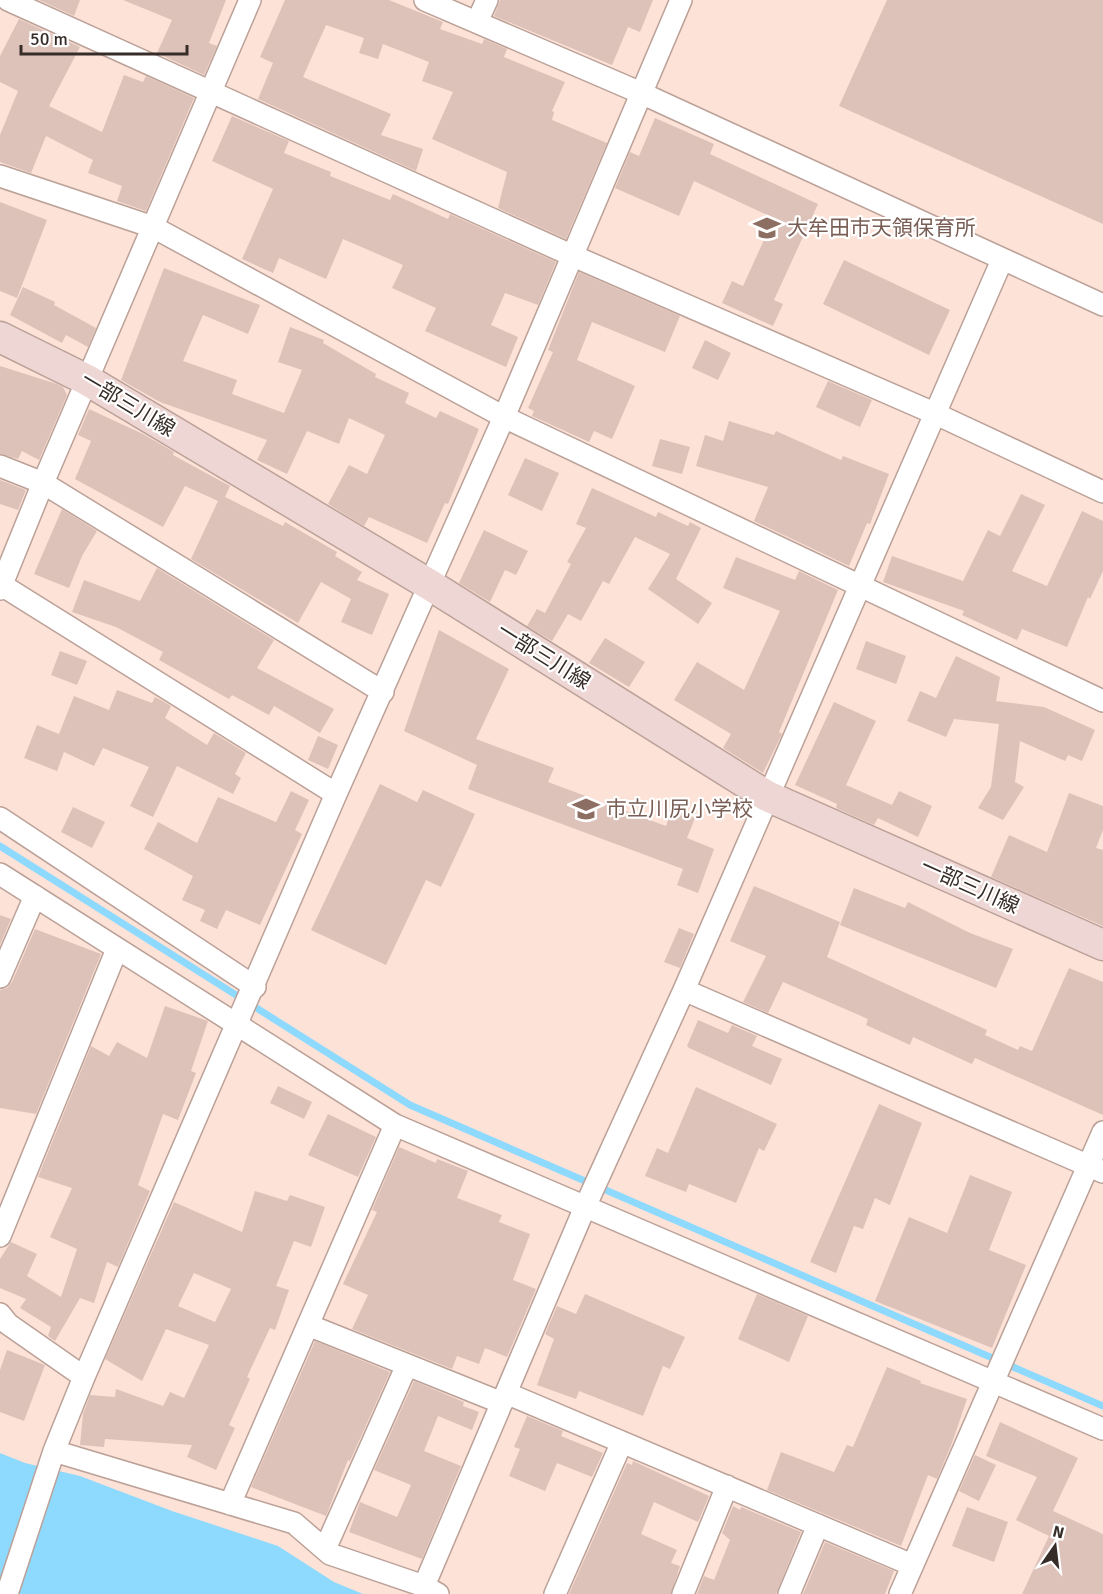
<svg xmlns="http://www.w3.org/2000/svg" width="1103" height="1594" viewBox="0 0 1103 1594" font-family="Signika,'Noto Sans JP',sans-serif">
<rect width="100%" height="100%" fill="#fde2d8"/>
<path fill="#8edafe" d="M0,1453L25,1463L80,1476L172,1511L278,1546L334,1582L363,1594H0Z"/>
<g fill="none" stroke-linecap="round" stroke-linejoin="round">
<path stroke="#8edafe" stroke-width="7" d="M0,846L410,1105L1103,1406"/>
</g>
<path fill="#ddc2b9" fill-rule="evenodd" d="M39,0H80L74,16Z
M123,0H226L209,43L217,46L204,75L157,53L172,20Z
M285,0H389L443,22L440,29L482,44L484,39L507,49L504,57L565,82L552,111L554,112L552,120L607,143L566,239L498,208L507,172L432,139L453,92L422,81L429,62L383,44L378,59L359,53L364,38L326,25L303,77L391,114L381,135L423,149L416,171L258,99L273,63L260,57Z
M500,0H653L640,32L628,27L612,65L494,16Z
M887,0H1103V224L839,106Z
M19,19L80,47L49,106L102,132L124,75L143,82L146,76L194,98L146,211L117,201L122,186L88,173L93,160L46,136L31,173L0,162V135L18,91L0,82V56Z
M232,116L289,141L284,153L331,172L330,176L390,200L393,194L448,219L450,214L556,262L538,305L505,293L491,325L518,337L506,367L425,331L436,308L392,288L403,265L343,239L326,279L279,258L273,273L242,259L273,189L212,161Z
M655,118L714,144L710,154L818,204L774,300L783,304L773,326L722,303L732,281L743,286L774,218L694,181L679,216L615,188L630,152L639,156Z
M0,202L47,220L17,298L0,291Z
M844,260L950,310L929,355L823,304Z
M164,268L260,305L248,334L203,315L183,361L237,380L232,394L284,413L302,370L278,362L290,327L324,340L323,343L376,374L375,377L409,393L405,403L436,418L440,411L479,429L448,504L445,503L427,543L369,517L364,526L328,504L349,465L367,474L385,435L349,418L339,444L307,431L287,474L257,460L267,440L160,402L121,380Z
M579,272L680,316L665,352L592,322L577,360L635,386L612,439L594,431L589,442L532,416L534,411L528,408L553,352L548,350Z
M23,287L55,302L54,305L96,328L88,347L66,335L62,343L10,315Z
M705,340L731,353L718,380L692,368Z
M0,366L57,384L63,387L67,395L39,460L22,451L18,459L0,454Z
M828,381L872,400L860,427L816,407Z
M89,409L143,434L174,452L173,455L230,486L225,497L283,526L285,522L337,552L335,556L362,572L357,580L389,594L372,635L341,622L351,599L321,582L298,623L191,559L218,501L185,486L163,527L75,479L91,441L78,435Z
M729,421L774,435L776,431L841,460L843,456L889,474L870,524L867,523L849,566L754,521L768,487L696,466L705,435L723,441Z
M660,439L690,447L682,474L652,466Z
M525,458L559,473L542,511L508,495Z
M0,480L26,490L18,510L0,504Z
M592,488L656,517L658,512L688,526L690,522L701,528L676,579L712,603L698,624L648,589L670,554L635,537L609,584L603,581L581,621L568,614L552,641L527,626L537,609L545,613L571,564L567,562L586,528L576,524Z
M1021,494L1045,505L1012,571L1047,586L1082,511L1103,521V571L1090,599L1088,597L1067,647L1022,629L1017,640L962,615L964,611L883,582L892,556L963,581L988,530L1000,536Z
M62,509L97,531L82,556L69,588L34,574Z
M484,530L528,551L516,575L505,570L490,602L459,583Z
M736,557L795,580L799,571L838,590L779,732L782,734L763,773L723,748L731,734L674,700L697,662L744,690L780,611L723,588Z
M157,568L274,640L257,668L334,709L320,733L274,706L269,715L232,695L229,699L159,660L163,652L116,627L72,612L84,580L140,601Z
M439,630L509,669L476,739L554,768L548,782L666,826L672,809L695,818L687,838L714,849L698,893L677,885L683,869L468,789L477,765L404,731Z
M605,638L645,662L629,687L589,663Z
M866,641L906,656L896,684L856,669Z
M60,651L87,661L77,685L51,675Z
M956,656L1000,677L996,701L1044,707L1095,730L1082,761L1068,755L1065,761L1020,741L1015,782L1024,787L1003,820L978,808L991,787L999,724L954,719L946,737L907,721L920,691L936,698Z
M117,690L152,703L155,697L161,700L171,706L165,718L207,745L214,733L246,753L235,774L241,778L233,794L177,766L153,817L130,806L149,767L103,748L94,766L64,752L57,771L24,758L37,725L59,734L74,696L109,710Z
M834,702L876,721L846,785L892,805L899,791L932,806L918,837L878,818L874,825L836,808L837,804L795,785Z
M318,736L338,745L328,769L308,760Z
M380,784L417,802L423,790L475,814L441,887L426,880L386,965L311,930Z
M291,791L309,800L295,830L302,834L260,925L226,910L217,929L200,921L205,910L182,900L193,876L144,849L158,822L197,843L218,797L276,822Z
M1069,793L1103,806V830L1096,848L1103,850V926L991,877L1009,835L1047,852Z
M73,807L105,822L92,848L61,832Z
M754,886L840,922L827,957L987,1030L985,1035L1018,1050L1020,1046L1032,1051L1069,968L1103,982V1115L975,1058L972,1064L913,1037L910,1045L866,1025L868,1019L783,982L768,1013L743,1002L766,956L730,941Z
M854,888L905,908L908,902L970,933L1013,949L996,988L840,925Z
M0,915L11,919L0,945Z
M679,928L694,934L680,968L664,962Z
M35,929L101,954L36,1114L0,1108V990L7,988L12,982Z
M165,1006L208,1021L191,1071L196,1073L178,1120L163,1114L138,1185L150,1191L118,1267L107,1262L94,1303L80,1298L55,1341L48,1336L51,1327L20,1308L26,1299L0,1288V1259L11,1242L37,1254L27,1276L61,1297L77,1249L50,1237L72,1188L38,1177L91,1046L109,1056L117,1042L147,1058Z
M698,1020L728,1033L732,1025L757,1036L752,1046L782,1059L771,1085L689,1048L687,1046Z
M278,1086L312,1102L304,1119L270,1103Z
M696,1087L777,1124L764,1151L759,1148L736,1203L689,1184L686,1192L645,1176L657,1148L668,1153Z
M879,1104L922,1123L890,1205L875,1198L863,1229L854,1226L836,1273L810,1262Z
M328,1114L376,1137L358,1177L308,1155Z
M399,1147L436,1163L437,1159L468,1171L457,1198L502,1215L499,1222L530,1234L513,1280L536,1289L507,1357L485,1348L479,1364L457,1356L452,1369L352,1329L368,1295L343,1284L377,1212L372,1210Z
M970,1175L1012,1192L989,1250L1026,1265L992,1348L875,1301L909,1217L947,1233Z
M255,1191L287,1201L290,1195L325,1207L311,1247L294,1241L276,1286L289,1290L275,1330L270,1328L247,1377L250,1379L229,1425L235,1428L216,1470L187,1457L192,1445L105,1439L104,1447L80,1445L83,1414L90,1395L115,1397L116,1389L163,1406L170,1392L184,1398L209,1345L166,1329L142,1381L105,1359L174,1202L242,1232ZM194,1273L231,1289L215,1322L178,1306Z
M585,1294L685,1337L670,1369L663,1366L643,1416L579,1391L576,1399L537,1385L554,1339L545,1334L557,1306L576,1314Z
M757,1294L808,1316L789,1362L738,1339Z
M315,1341L390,1372L350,1461L348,1460L326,1516L251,1487Z
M7,1350L45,1365L24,1421L0,1412V1370Z
M887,1367L921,1381L920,1383L967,1399L952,1443L937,1479L928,1475L901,1546L767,1490L781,1452L834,1472L847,1445L853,1447Z
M414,1381L464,1402L463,1406L479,1412L472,1430L438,1416L424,1451L461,1466L422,1559L349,1532L360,1502L397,1517L411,1485L374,1470Z
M527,1416L563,1431L561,1436L603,1453L592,1477L557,1463L545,1491L509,1476L520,1449L514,1447Z
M1000,1422L1078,1458L1053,1511L1103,1534V1594H1022L1049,1536L1016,1520L1037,1477L986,1456Z
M975,1455L996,1465L979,1501L959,1491Z
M633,1461L709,1496L698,1522L654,1502L641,1534L677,1550L671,1563L680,1566L671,1594H569L627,1463L632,1465Z
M733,1506L740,1510L741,1507L801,1532L776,1594H697L704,1576L714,1580L730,1540L722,1533Z
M967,1507L1008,1522L994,1562L952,1546Z
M825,1542L894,1571L885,1594H803Z"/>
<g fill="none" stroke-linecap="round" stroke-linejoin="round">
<defs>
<path id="minor" d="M8,0L571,255L936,414L1103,492
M425,0L641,93L1103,305
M477,22L487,0
M0,176L153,227L504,417L1103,701
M0,466L43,483L383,692
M0,584L336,794
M0,589L43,483L250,0
M0,818L255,987
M0,874L395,1125L1103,1429
M0,977L35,896
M684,990L1103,1172
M0,1236L117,949
M0,1314L8,1324L84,1377
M308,1325L502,1403
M506,1393L912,1565
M54,1451L294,1523L330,1554L424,1586L438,1594
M230,1504L395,1125
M325,1549L407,1365
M424,1586L585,1207L684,990L1002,260
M7,1594L54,1451L84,1377L336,794L504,417L681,0
M555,1594L622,1442
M683,1594L727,1486
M789,1594L818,1525
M900,1594L1103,1132"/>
<path id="secondary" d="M0,337L87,380L430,585L767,796L1103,945"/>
</defs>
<use href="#minor" stroke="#bba198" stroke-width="24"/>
<use href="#secondary" stroke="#bba198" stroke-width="33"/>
<use href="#minor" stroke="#fff" stroke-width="21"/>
<use href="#secondary" stroke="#edd6d3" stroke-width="30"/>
</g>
<defs>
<symbol id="school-bare" viewBox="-9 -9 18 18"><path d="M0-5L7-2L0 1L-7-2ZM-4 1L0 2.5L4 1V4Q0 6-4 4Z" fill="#8d6e63" stroke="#fff" stroke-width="2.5" paint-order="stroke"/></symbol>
</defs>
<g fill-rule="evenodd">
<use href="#school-bare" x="748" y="209" width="38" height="38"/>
<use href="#school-bare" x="567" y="790" width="38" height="38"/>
</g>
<g text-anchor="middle" stroke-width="4.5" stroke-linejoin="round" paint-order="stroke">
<g font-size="21" fill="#785e54" stroke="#fff" text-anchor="start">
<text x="787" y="235">大牟田市天領保育所</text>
<text x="606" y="816">市立川尻小学校</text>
</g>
<g font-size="21" fill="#362c28" stroke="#fff">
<text transform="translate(128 404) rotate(31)" y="7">一部三川線</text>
<text transform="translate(544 656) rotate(32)" y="7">一部三川線</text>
<text transform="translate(970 886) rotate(24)" y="7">一部三川線</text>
</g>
</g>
<g transform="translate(1055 1546) rotate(14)" stroke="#ffffff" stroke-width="4.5" paint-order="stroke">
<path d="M0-4.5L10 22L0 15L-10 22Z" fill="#362c28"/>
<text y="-9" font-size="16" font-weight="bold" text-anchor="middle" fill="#362c28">N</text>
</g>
<path d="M21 45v9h166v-9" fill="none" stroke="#362c28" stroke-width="3"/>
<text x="30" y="45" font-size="18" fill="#362c28" stroke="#ffffff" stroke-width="4.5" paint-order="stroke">50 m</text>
</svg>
